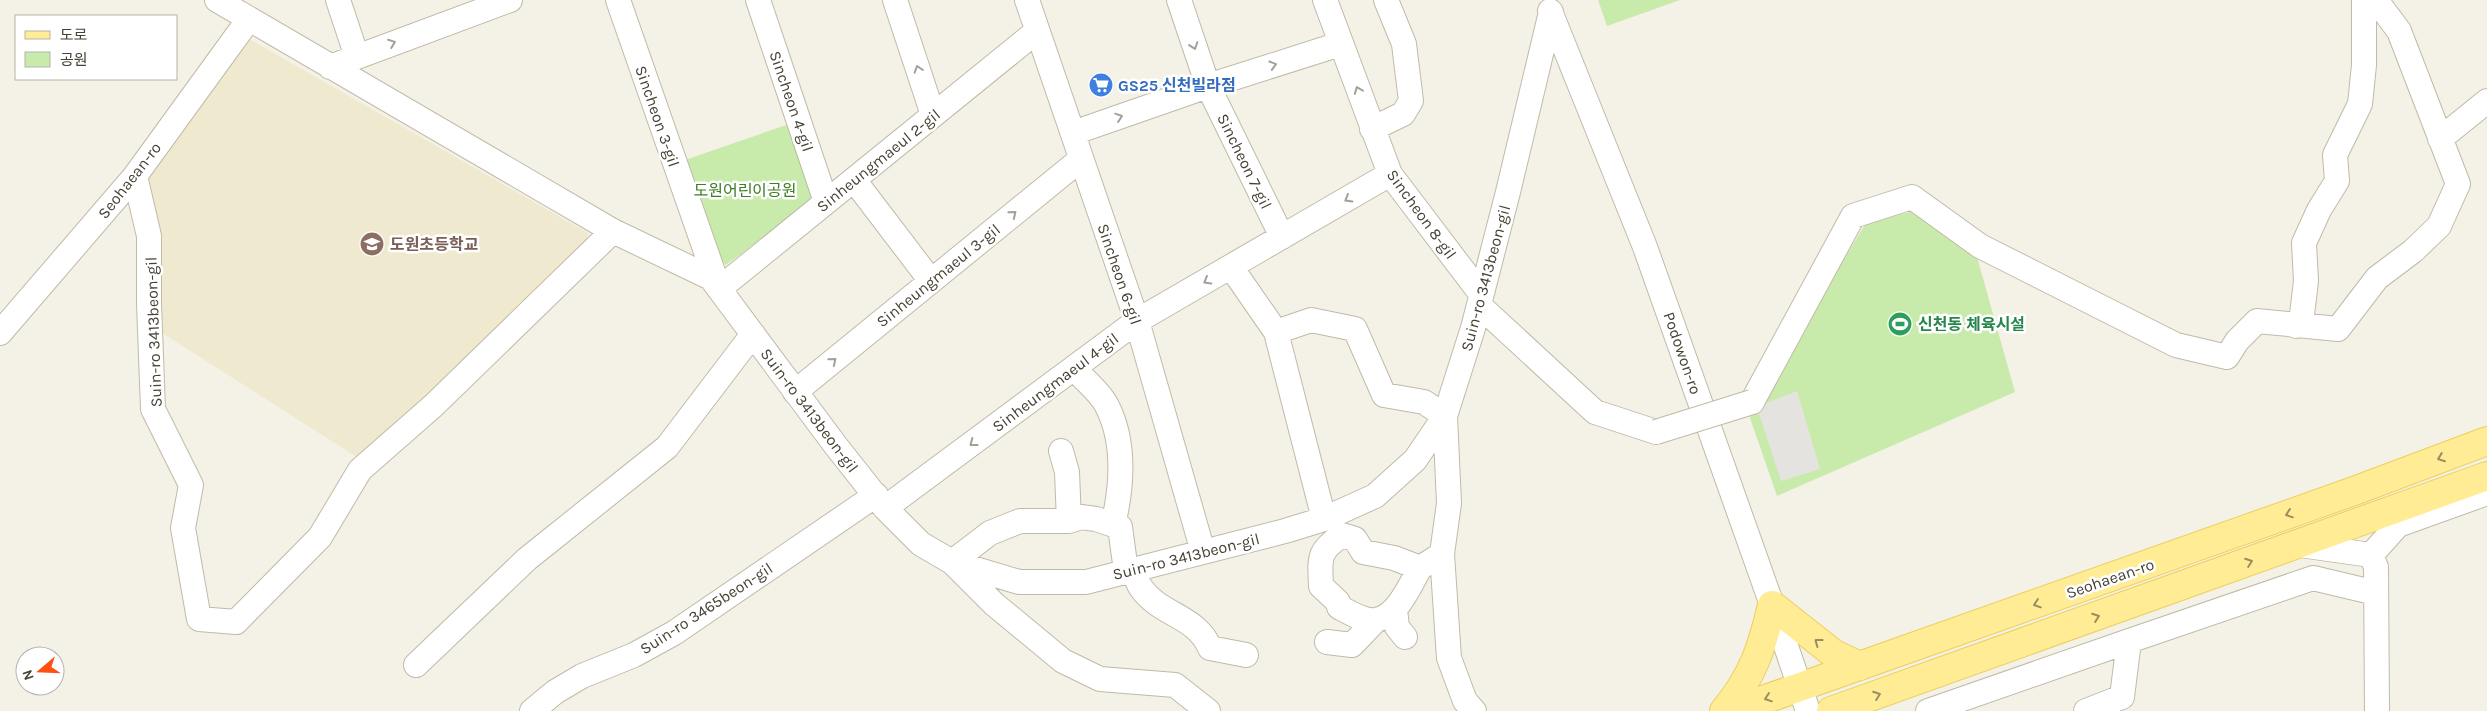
<svg xmlns="http://www.w3.org/2000/svg" width="2487" height="711" viewBox="0 0 2487 711" font-family="Karla,'Noto Sans KR',sans-serif">
<rect width="100%" height="100%" fill="#f4f1e6"/>
<path fill="#eee9cf" d="M237,32L588,233L586,252L363,461L156,329L143,176Z"/>
<path fill="#c8ebac" d="M1598,0H1680L1607,26Z
M792,123L816,184L811,202L726,265L716,256L685,160Z
M1919,210L1977,257L2015,392L1777,496L1749,415L1866,223Z"/>
<path fill="#e5e3df" d="M1797,391L1820,469L1781,481L1757,407Z"/>
<g fill="none" stroke-linecap="round" stroke-linejoin="round">
<defs>
<path id="minor" d="M217,0L613,231L711,278L836,446L885,508L921,544L952,562L1019,582H1086L1285,531L1324,519L1375,496L1415,460L1445,416L1473,328L1508,192L1551,12
M338,0L357,57
M618,0L719,289L1037,31
M758,0L826,202
M895,0L933,115
M1027,0L1137,321L1203,552
M1179,0L1208,86L1282,237
M1325,0L1390,174L1481,294
M1550,11L1645,247L1772,605L1808,711
M330,67L510,0
M1372,129L1403,114L1411,101L1404,44L1386,0
M1073,133L1208,86L1340,44
M2440,139L2487,101
M135,176L149,236V303L153,409L191,485L183,528L199,619L236,622L320,537L360,470L433,406L613,231
M854,180L931,281
M1231,267L1276,332L1311,320L1355,329L1384,395L1424,402L1445,416L1449,503L1442,554L1449,658L1465,701L1474,711
M1479,305L1595,412L1656,432
M2296,326L2301,323L2306,281L2304,243L2319,210L2337,181L2335,155L2360,104L2364,65V0
M1276,332L1324,519
M0,333L135,176L249,19
M1074,368C1084,380 1101,393 1107,406C1126,443 1122,487 1113,525
M795,392L1081,159
M1752,402L1853,216L1912,197L1980,246L2176,345L2227,357L2237,341L2257,321L2338,329L2377,278L2413,251L2439,226L2458,184L2399,31L2376,0
M1061,451L1067,472L1069,521
M885,508L1137,321L1390,174
M2300,545L2371,555
M2371,555L2376,567L2377,711
M2371,555L2398,525L2487,493
M1420,568C1410,585 1398,616 1376,620C1364,622 1349,612 1339,607L1338,602L1321,586C1320,558 1317,552 1342,535L1355,539L1363,552L1394,558L1420,568L1442,554
M1134,570C1136,575 1137,583 1141,588C1161,616 1196,615 1210,648L1246,655
M1126,571L1120,527L1096,519L1081,517L1069,521H1020L990,533L952,562L994,604L1063,661L1100,679L1175,685L1208,711
M1395,609L1397,627L1405,637
M1327,642L1352,645L1376,620
M416,665L527,559L667,447L753,334
M532,711L555,692L582,676L634,655L674,633L876,495
M1928,711L2129,641
M2086,711L2122,697L2129,641L2313,578L2376,593"/>
<path id="major" d="M1724,711C1753,676 1762,648 1772,605L1834,654L1860,666
M1732,711L2354,491L2487,441
M1831,711L2487,476"/>
</defs>
<use href="#minor" stroke="#c0baa8" stroke-width="26"/>
<use href="#major" stroke="#ebcf5e" stroke-width="30"/>
<use href="#minor" stroke="#fff" stroke-width="24"/>
<use href="#major" stroke="#ffec94" stroke-width="28"/>
<defs>
<path id="minor-bridge" d="M1656,432L1752,402"/>
</defs>
<use href="#minor-bridge" stroke="#c0baa8" stroke-width="26" stroke-linecap="butt"/>
<use href="#minor-bridge" stroke="#fff" stroke-width="24"/>
</g>
<defs><path id="oneway-chevron" d="M-2-3.5L2.5 0L-2 3.5" fill="none" stroke-width="1.6" stroke-linecap="round" stroke-linejoin="round" transform="scale(1.25)"/></defs>
<g stroke="#a3a09a">
<use href="#oneway-chevron" transform="translate(392 43) rotate(-21)"/>
<use href="#oneway-chevron" transform="translate(1194 46) rotate(71)"/>
<use href="#oneway-chevron" transform="translate(1273 65) rotate(-17)"/>
<use href="#oneway-chevron" transform="translate(918 69) rotate(-108)"/>
<use href="#oneway-chevron" transform="translate(1358 90) rotate(-111)"/>
<use href="#oneway-chevron" transform="translate(1119 117) rotate(-19)"/>
<use href="#oneway-chevron" transform="translate(1348 199) rotate(150)"/>
<use href="#oneway-chevron" transform="translate(1013 214) rotate(-39)"/>
<use href="#oneway-chevron" transform="translate(1207 281) rotate(150)"/>
<use href="#oneway-chevron" transform="translate(833 361) rotate(-39)"/>
<use href="#oneway-chevron" transform="translate(973 443) rotate(143)"/>
</g>
<g stroke="#9a8e60">
<use href="#oneway-chevron" transform="translate(2441 458) rotate(159)"/>
<use href="#oneway-chevron" transform="translate(2289 514) rotate(161)"/>
<use href="#oneway-chevron" transform="translate(2249 562) rotate(-20)"/>
<use href="#oneway-chevron" transform="translate(2037 604) rotate(161)"/>
<use href="#oneway-chevron" transform="translate(2096 617) rotate(-20)"/>
<use href="#oneway-chevron" transform="translate(1818 642) rotate(-143)"/>
<use href="#oneway-chevron" transform="translate(1877 695) rotate(-20)"/>
<use href="#oneway-chevron" transform="translate(1768 698) rotate(161)"/>
</g>
<defs>
<symbol id="supermarket-disc" viewBox="-11 -11 22 22"><circle r="9.5" fill="#3f7fe0" stroke="#fff"/><path d="M-6-5.5h2.5l.6 2H6L4.5 2H-2.5L-4.4-4H-6ZM-1.5 3.2a1.3 1.3 0 1 0 .1 0ZM3 3.2a1.3 1.3 0 1 0 .1 0Z" fill="#fff"/></symbol>
<symbol id="school-disc" viewBox="-11 -11 22 22"><circle r="9.5" fill="#8d6e63" stroke="#fff"/><path d="M0-5L7-2L0 1L-7-2ZM-4 1L0 2.5L4 1V4Q0 6-4 4Z" fill="#fff"/></symbol>
<symbol id="stadium-disc" viewBox="-11 -11 22 22"><circle r="9.5" fill="#2e9e5b" stroke="#fff"/><path d="M0-5a6.5 5 0 1 0 0 10a6.5 5 0 1 0 0-10ZM-3.5-1.8h7v3.6h-7Z" fill="#fff"/></symbol>
</defs>
<g fill-rule="evenodd">
<use href="#supermarket-disc" x="1087" y="71" width="28" height="28"/>
<use href="#school-disc" x="358" y="230" width="28" height="28"/>
<use href="#stadium-disc" x="1886" y="310" width="28" height="28"/>
</g>
<g text-anchor="middle" stroke-width="5" stroke-linejoin="round" paint-order="stroke">
<g font-size="16" font-weight="bold" fill="#366cbe" stroke="#fff" text-anchor="start">
<text x="1118" y="91">GS25 신천빌라점</text>
</g>
<g font-size="16" fill="#474235" stroke="#fff">
<text transform="translate(792 101) rotate(71)" y="6">Sincheon 4-gil</text>
<text transform="translate(658 116) rotate(71)" y="6">Sincheon 3-gil</text>
<text transform="translate(878 160) rotate(-39)" y="6">Sinheungmaeul 2-gil</text>
<text transform="translate(1245 161) rotate(64)" y="6">Sincheon 7-gil</text>
<text transform="translate(129 180) rotate(-52)" y="6">Seohaean-ro</text>
<text transform="translate(1422 214) rotate(54)" y="6">Sincheon 8-gil</text>
<text transform="translate(1120 274) rotate(71)" y="6">Sincheon 6-gil</text>
<text transform="translate(938 275) rotate(-39)" y="6">Sinheungmaeul 3-gil</text>
<text transform="translate(1485 278) rotate(-75)" y="6">Suin-ro 3413beon-gil</text>
<text transform="translate(153 332) rotate(-92)" y="6">Suin-ro 3413beon-gil</text>
<text transform="translate(1683 353) rotate(71)" y="6">Podowon-ro</text>
<text transform="translate(1055 382) rotate(-37)" y="6">Sinheungmaeul 4-gil</text>
<text transform="translate(810 410) rotate(53)" y="6">Suin-ro 3413beon-gil</text>
<text transform="translate(1186 556) rotate(-14)" y="6">Suin-ro 3413beon-gil</text>
<text transform="translate(2110 578) rotate(-19)" y="6">Seohaean-ro</text>
<text transform="translate(706 608) rotate(-33)" y="6">Suin-ro 3465beon-gil</text>
</g>
<g font-size="16" fill="#3d7d24" stroke="#fff">
<text x="745" y="196">도원어린이공원</text>
</g>
<g font-size="16" font-weight="bold" fill="#785e54" stroke="#fff" text-anchor="start">
<text x="390" y="250">도원초등학교</text>
</g>
<g font-size="16" font-weight="bold" fill="#27864d" stroke="#fff" text-anchor="start">
<text x="1918" y="330">신천동 체육시설</text>
</g>
</g>
<rect x="15" y="15" width="162" height="65" fill="#ffffff" stroke="#b5b3ae"/>
<rect x="25" y="31" width="25" height="8" fill="#ffec94" stroke="#b5b3ae"/>
<text x="60" y="40" font-size="15" fill="#474235">도로</text>
<rect x="25" y="52" width="25" height="15" fill="#c8ebac" stroke="#b5b3ae"/>
<text x="60" y="65" font-size="15" fill="#474235">공원</text>
<g transform="translate(40 671) rotate(251)"><circle r="24" fill="#ffffff" stroke="#b5b3ae"/>
<path d="M0-4L9 19L0 12L-9 19Z" fill="#ff4f12"/>
<text y="-8" font-size="14" font-weight="bold" text-anchor="middle" fill="#474235">N</text>
</g>
</svg>
